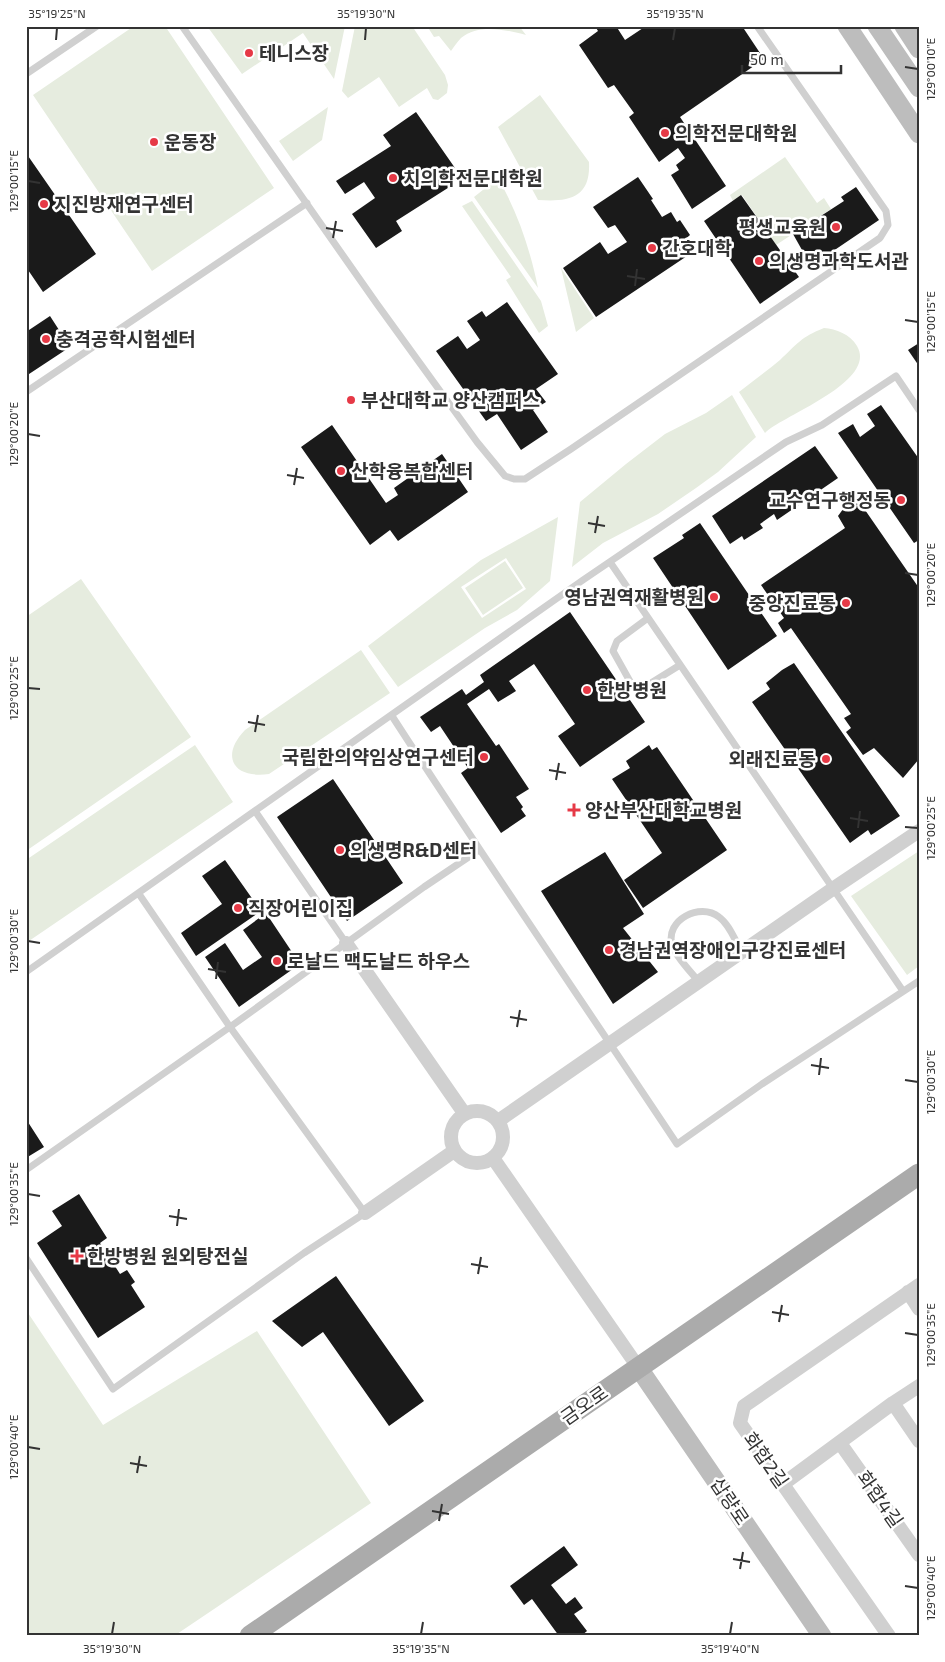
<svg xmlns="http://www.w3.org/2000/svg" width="945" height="1662" viewBox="0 0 945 1662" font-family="'Exo 2','Noto Sans KR',sans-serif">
<rect width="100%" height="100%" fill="#fff"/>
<path fill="#e6ecdf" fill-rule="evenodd" d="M134,26H165L274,188L152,271L33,95Z
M207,26H345L334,79L303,33L242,74Z
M355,26H412L445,75L448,85L447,93L438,100L433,99L427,88L399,107L379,77L348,98L342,91Z
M427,26H519L526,35C506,30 479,23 461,38C457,42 454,47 451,51L439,36L434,37Z
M540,95L589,162C591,199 568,202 538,200L498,127Z
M328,107L322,140L293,161L279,141Z
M785,157L817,203L824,198L831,209L776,245L742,195L733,201L730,195Z
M498,178C518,213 530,249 538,288L474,197Z
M472,201L541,301L548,326L539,333L506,280L511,277L462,206Z
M561,268L594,318L576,332Z
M824,328C836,329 850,334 857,346C878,382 783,415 765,433L739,392C753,381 767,371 780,360C797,344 801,337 824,328Z
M732,395L756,437L718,472L696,488L658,514L603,543L572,567L580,502L626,464L665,434L706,413Z
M558,517L550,581L517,610L485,628L398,687L368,646L481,560ZM506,558L526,589L482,618L461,587Z
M505,561L523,588L483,615L465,588Z
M81,579L191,737L26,851V617Z
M361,650L390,693L269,774C233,779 220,756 245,730Z
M195,745L233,802L26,943V860Z
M919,851V966L907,975L851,896Z
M26,1310L103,1425L257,1331L371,1503L174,1636H26Z"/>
<path fill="#1a1a1a" d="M595,26H616L625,40L646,26H742L764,59L680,117L726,186L692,209L671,175L679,170L676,165L685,158L678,148L659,162L629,117L634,113L614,85L608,88L579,45L598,31Z
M416,112L455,168L444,175L451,186L396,221L402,231L376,248L352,214L375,198L364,182L345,194L336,181L391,146L383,135Z
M26,153L96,254L43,292L26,267Z
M638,177L653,199L651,200L662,217L671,212L677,222L680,220L690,235L682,242L690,254L596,317L563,268L600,242L608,254L627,242L615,225L608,228L593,207Z
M856,187L879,220L808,268L799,253L802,250L793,234L844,201L841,197Z
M741,195L799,277L760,304L704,221Z
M507,302L558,374L536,389L546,402L533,410L548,432L521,450L497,414L486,421L436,351L458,336L467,349L480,340L467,321L482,311L486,317Z
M50,316L70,347L26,376V332Z
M919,343V366L908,350Z
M881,405L919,459V540L914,543L838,433L853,424L860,437L875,426L867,414Z
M332,425L386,503L398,495L394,488L442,454L468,492L398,541L390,530L370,545L301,447Z
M815,446L838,478L777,520L774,514L760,524L763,528L744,540L742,536L730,544L712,516Z
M854,494L919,588V759L903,778L874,748L863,755L846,732L851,728L844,718L851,714L791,628L784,633L778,623L784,618L761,585L845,528L838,516Z
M700,523L777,636L728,670L653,558L684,538L682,535Z
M570,612L645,722L580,767L558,736L575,724L534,664L509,681L516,691L498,702L489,689L467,704L496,746L499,744L529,789L516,797L523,807L521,809L526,816L501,833L461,773L468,768L440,726L431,732L420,717L462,689L466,695L484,682L480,675Z
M794,663L900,816L871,835L868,830L850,843L752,702L770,689L766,683L782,670Z
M649,745L652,750L657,747L727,850L643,908L624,880L662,853L612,779L630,768L626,761Z
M333,779L403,883L347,921L277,817Z
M605,852L644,914L623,928L658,972L613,1004L541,891Z
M225,860L261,911L196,956L181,933L222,904L202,876Z
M266,913L300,964L239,1007L205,957L225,943L243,970L262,957L243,930Z
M26,1119L44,1147L26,1158Z
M79,1194L107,1238L100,1243L120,1274L127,1270L135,1282L131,1285L145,1307L98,1338L37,1243L62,1226L52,1211Z
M336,1276L424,1401L389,1426L323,1332L302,1347L272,1321Z
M564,1546L578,1565L551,1585L566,1604L575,1597L583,1608L574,1614L587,1631L581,1636H559L532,1599L524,1605L510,1586Z"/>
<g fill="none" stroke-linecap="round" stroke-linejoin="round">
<path stroke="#d0d0d0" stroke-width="7" d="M182,26L377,304L477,442L505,476L514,479H525L571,449L880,238L888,225L886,211L757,26
M26,74L97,26
M26,392L307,203
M610,562L903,991
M648,618L617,641L613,651L632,685L643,688L680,665
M392,716C485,860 582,1001 677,1144L762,1084L919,981
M255,811L346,943
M26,972L583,580L786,442L822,425L896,376L919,410
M699,982C692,973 675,956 672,945C665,920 700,902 719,917C730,925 735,941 742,952
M26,1170L230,1027L424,887L479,850
M26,1258L113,1389L304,1253L365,1213L230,1027L139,894"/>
<path stroke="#d0d0d0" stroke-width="14" d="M346,943L464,1113
M451 1137a26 26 0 1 1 52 0a26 26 0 1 1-52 0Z
M498,1121L834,888L919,831
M493,1158L638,1367
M365,1213L454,1151
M908,1292L919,1309
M893,1403L919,1441
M840,1443L919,1555
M783,1484L893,1403L919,1386
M889,1636L740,1423L744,1406L919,1285"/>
<path stroke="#bdbdbd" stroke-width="19" d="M847,26L919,134
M877,26L919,88
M904,26L919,49
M638,1367L822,1636"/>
<path stroke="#ababab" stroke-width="21" d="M250,1636L919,1174"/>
</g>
<path fill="none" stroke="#333" stroke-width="2" d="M56,40L57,28M365,40L366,28M673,40L675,28M905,67L918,69M28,181L40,183M326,228L343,231M333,238L336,221M627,276L645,279M635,286L637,269M905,320L918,322M28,434L40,436M287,475L304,478M294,485L297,468M588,523L605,526M595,533L598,516M905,573L918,575M28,688L40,689M248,722L265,725M255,732L258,715M549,770L566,773M556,780L559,763M850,818L868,821M905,827L918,828M858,828L860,811M28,941L40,943M208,969L226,972M216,979L218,962M510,1017L527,1020M517,1027L520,1010M811,1065L829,1068M819,1075L821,1058M905,1080L918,1082M28,1194L40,1196M169,1216L187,1219M177,1226L179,1209M471,1264L488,1267M478,1274L481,1257M772,1312L789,1315M779,1322L782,1305M905,1333L918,1335M28,1447L40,1449M130,1463L147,1466M137,1473L140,1456M432,1511L449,1514M439,1521L442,1504M733,1559L750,1562M740,1569L743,1552M905,1586L918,1588M112,1634L114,1622M421,1634L423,1622M730,1634L732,1622"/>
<g fill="#e63946" stroke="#fff" stroke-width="2">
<circle cx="249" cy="53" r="5"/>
<circle cx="665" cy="133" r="5"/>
<circle cx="154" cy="142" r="5"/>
<circle cx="393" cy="178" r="5"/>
<circle cx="44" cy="204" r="5"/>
<circle cx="836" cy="227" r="5"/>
<circle cx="652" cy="248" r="5"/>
<circle cx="759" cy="261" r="5"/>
<circle cx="46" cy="339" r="5"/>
<circle cx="351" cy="400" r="5"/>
<circle cx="341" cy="471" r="5"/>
<circle cx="901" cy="500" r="5"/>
<circle cx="714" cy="597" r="5"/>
<circle cx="846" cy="603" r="5"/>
<circle cx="587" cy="690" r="5"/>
<circle cx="484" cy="757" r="5"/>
<circle cx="826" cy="759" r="5"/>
<path d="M571.5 802.5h5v5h5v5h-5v5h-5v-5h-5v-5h5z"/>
<circle cx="340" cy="850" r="5"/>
<circle cx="238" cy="908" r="5"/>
<circle cx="609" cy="950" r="5"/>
<circle cx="277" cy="961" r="5"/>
<path d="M74.5 1248.5h5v5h5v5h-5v5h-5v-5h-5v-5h5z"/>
</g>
<g text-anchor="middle" stroke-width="5" stroke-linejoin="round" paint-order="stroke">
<g font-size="19" font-weight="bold" fill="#333" stroke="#fff" text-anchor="start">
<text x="259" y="60">테니스장</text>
<text x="675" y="140">의학전문대학원</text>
<text x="164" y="149">운동장</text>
<text x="403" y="185">치의학전문대학원</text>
<text x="54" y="211">지진방재연구센터</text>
<text x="826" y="234" text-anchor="end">평생교육원</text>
<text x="662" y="255">간호대학</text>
<text x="769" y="268">의생명과학도서관</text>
<text x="56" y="346">충격공학시험센터</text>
<text x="361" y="407">부산대학교 양산캠퍼스</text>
<text x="351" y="478">산학융복합센터</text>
<text x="891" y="507" text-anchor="end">교수연구행정동</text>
<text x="704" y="604" text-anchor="end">영남권역재활병원</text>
<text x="836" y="610" text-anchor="end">중앙진료동</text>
<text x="597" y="697">한방병원</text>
<text x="474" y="764" text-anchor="end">국립한의약임상연구센터</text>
<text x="816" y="766" text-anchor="end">외래진료동</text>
<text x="585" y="817">양산부산대학교병원</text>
<text x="350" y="857">의생명R&amp;D센터</text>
<text x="248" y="915">직장어린이집</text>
<text x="619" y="957">경남권역장애인구강진료센터</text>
<text x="287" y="968">로날드 맥도날드 하우스</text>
<text x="87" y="1263">한방병원 원외탕전실</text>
</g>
<g font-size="19" fill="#333" stroke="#fff">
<text transform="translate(584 1405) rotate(-35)" y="7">금오로</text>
<text transform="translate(766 1460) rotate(55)" y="7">화합2길</text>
<text transform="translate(880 1499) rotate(55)" y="7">화합4길</text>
<text transform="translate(730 1501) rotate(56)" y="7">삽량로</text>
</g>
</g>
<rect width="945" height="1662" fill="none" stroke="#ffffff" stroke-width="55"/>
<path d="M742 65v8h99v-8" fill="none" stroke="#333333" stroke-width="2.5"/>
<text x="750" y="65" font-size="15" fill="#333333" stroke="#ffffff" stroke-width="4" paint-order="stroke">50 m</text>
<rect x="28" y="28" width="890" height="1606" fill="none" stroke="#333" stroke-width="2"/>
<g font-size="12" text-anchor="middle" fill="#333">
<text x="57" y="18">35°19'25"N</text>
<text x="366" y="18">35°19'30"N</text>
<text x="675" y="18">35°19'35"N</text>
<text transform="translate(931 69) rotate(-90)" y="4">129°00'10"E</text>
<text transform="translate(14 181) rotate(-90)" y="4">129°00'15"E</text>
<text transform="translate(931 322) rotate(-90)" y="4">129°00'15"E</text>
<text transform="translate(14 434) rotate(-90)" y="4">129°00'20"E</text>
<text transform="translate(931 575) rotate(-90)" y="4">129°00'20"E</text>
<text transform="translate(14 688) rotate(-90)" y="4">129°00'25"E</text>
<text transform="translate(931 828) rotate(-90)" y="4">129°00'25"E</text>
<text transform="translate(14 941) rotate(-90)" y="4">129°00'30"E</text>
<text transform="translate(931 1082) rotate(-90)" y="4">129°00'30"E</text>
<text transform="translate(14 1194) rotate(-90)" y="4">129°00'35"E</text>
<text transform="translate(931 1335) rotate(-90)" y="4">129°00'35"E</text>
<text transform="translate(14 1447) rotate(-90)" y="4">129°00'40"E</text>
<text transform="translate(931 1588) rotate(-90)" y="4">129°00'40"E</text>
<text x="112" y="1653">35°19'30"N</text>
<text x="421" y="1653">35°19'35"N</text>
<text x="730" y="1653">35°19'40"N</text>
</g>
</svg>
